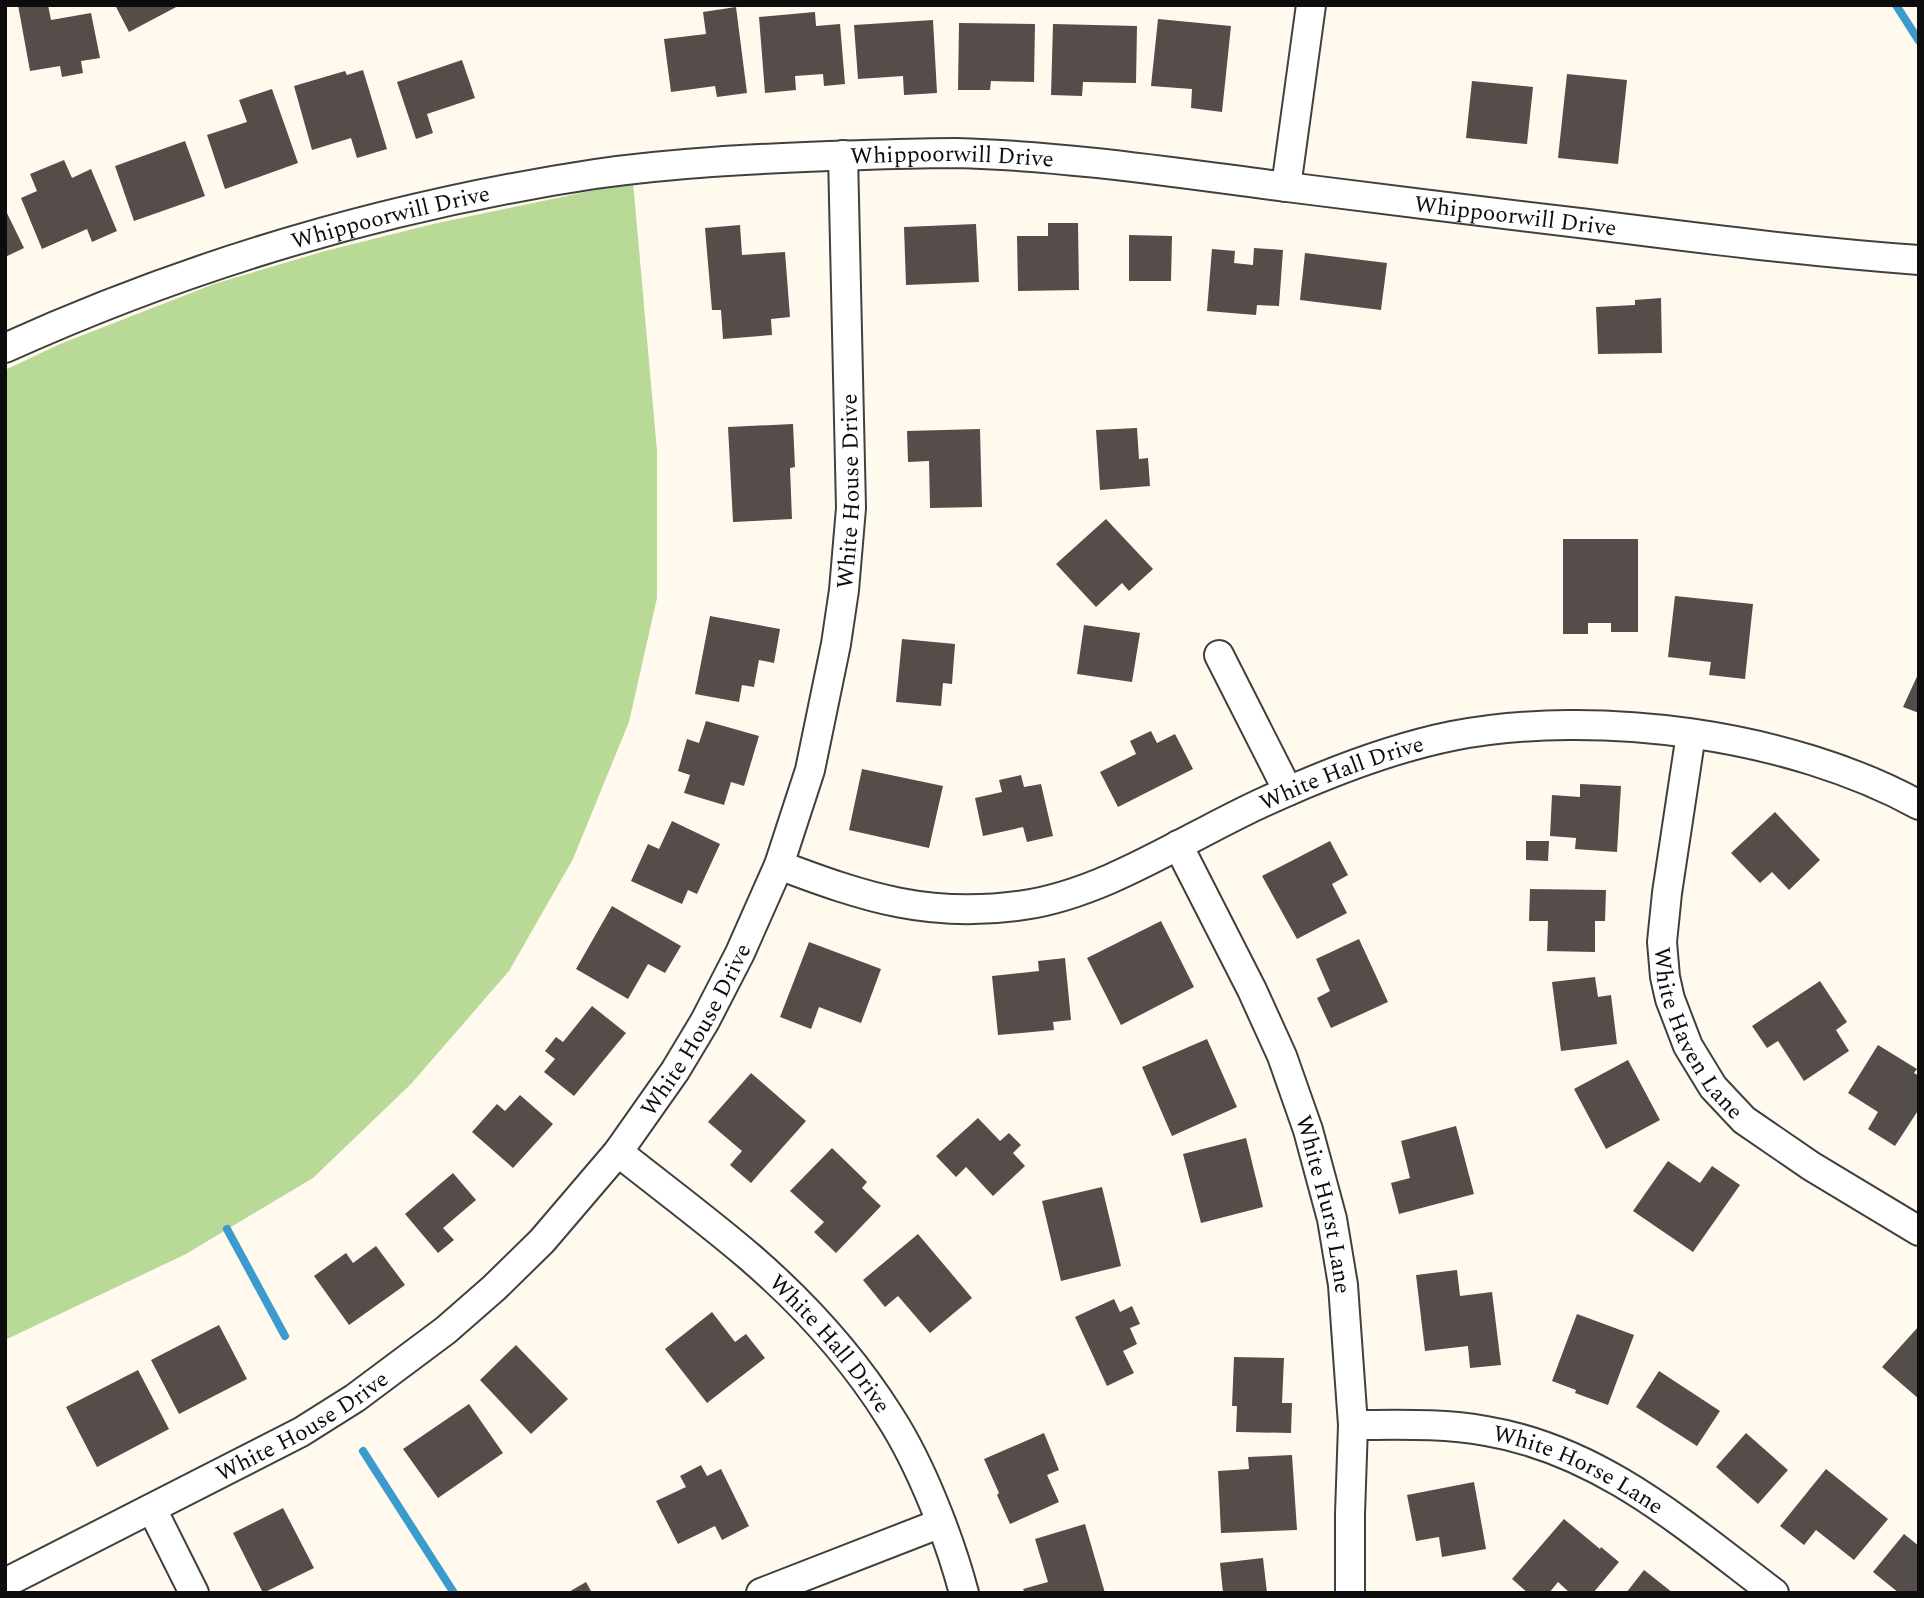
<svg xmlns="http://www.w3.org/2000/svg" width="1924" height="1598" viewBox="0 0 1924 1598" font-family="Spectral,serif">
<rect width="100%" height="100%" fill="#fffaed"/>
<path fill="#b9d997" d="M633,182L657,451V598L629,722L573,859L509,971L411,1084L313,1178L186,1254L5,1340V370L60,344L214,284L325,251L433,224Z"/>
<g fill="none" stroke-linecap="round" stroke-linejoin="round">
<path stroke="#3a9bcc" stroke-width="8" d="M1896,5L1919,41
M227,1229L285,1336
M363,1451L454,1593"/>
</g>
<path fill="#554d49" d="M18,5H48L51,20L91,13L100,58L81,61L83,73L62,77L60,66L30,71Z
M115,5H180L129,32Z
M736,7L747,93L717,97L715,86L671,92L664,39L706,34L703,12Z
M815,12L816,26L840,24L845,84L824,86L823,74L795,76L796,90L765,93L759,17Z
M1158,19L1231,26L1222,112L1191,108L1192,89L1151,86Z
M933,20L937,93L904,95L903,76L858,79L854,25Z
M959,23L1035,24L1034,82L991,81L990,90H958Z
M1053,24L1137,26L1136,83L1083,82L1082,96L1051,95Z
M462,60L475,98L427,114L433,133L416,139L397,82Z
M363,70L387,149L357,158L351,138L312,150L294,86L345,71L347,75Z
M1567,74L1627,80L1618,164L1558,158Z
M1472,81L1533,87L1527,144L1466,138Z
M272,89L298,163L225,189L207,135L247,122L239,100Z
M185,141L205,196L134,221L115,166Z
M64,160L72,178L91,169L117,231L92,242L87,229L42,249L21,198L37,191L30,174Z
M5,209L24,248L5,257Z
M1048,223H1078L1079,290L1018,291L1017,236H1048Z
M976,224L979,282L906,285L904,227Z
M740,225L742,255L785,252L790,317L771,319L772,335L723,339L721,310H712L705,228Z
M1129,235L1172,236L1171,281H1129Z
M1254,248L1283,250L1279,306L1257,305L1256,315L1207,311L1212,249L1235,251L1234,263L1253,265Z
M1305,253L1387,263L1381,310L1300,300Z
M1661,298L1662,353L1598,354L1596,307L1635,305V300Z
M793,424L795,467L790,468L792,519L733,522L728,427Z
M1137,428L1139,459L1148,458L1150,486L1100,490L1096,430Z
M980,429L982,507L930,508L929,461L908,462L907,431Z
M1106,519L1153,569L1129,591L1122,583L1096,607L1056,564Z
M1563,539H1638V632H1611V623H1588V634H1563Z
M1675,596L1753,604L1745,679L1709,675L1711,662L1668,657Z
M710,616L780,629L774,663L759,660L754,687L742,685L739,702L695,694Z
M1084,625L1140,633L1132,682L1077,674Z
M902,639L955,644L952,684L943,683L941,706L896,702Z
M1919,672V713L1903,707Z
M706,721L759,736L744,786L731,782L724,805L684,793L690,775L678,771L687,739L699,743Z
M1151,731L1157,743L1175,734L1193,769L1118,807L1100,772L1136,754L1130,741Z
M862,769L943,786L929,848L849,830Z
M1021,775L1024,787L1041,784L1053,836L1027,842L1023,827L983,836L975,798L1002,792L999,780Z
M1580,784L1621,786L1617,852L1575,849L1576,838L1550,836L1552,795L1580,797Z
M1775,812L1820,860L1789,890L1772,872L1760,883L1731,853Z
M672,821L720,844L697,894L688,890L682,904L631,881L648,844L659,849Z
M1330,841L1348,875L1332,884L1347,913L1297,939L1262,876Z
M1526,841H1549L1548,861L1526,860Z
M1530,889L1606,890L1605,921H1595V952L1547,951L1548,921H1529Z
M612,906L681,946L665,973L648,964L628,999L576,969Z
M1161,921L1194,987L1121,1025L1087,958Z
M1359,939L1388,1002L1331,1028L1317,998L1330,991L1316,959Z
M809,942L881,969L861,1023L819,1007L811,1029L780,1017Z
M1065,958L1071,1020L1053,1022L1054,1030L998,1035L992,976L1039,971L1038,961Z
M1595,977L1598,997L1611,995L1617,1044L1561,1051L1552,982Z
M1820,981L1847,1022L1836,1030L1849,1051L1804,1081L1778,1041L1767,1048L1752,1026Z
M592,1006L626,1033L574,1096L544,1072L555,1059L545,1051L556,1037L563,1042Z
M1207,1039L1237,1107L1172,1136L1142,1067Z
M1878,1045L1917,1069L1914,1073L1919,1076V1109L1895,1146L1868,1129L1878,1112L1848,1093Z
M1628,1060L1660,1120L1606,1149L1574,1089Z
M751,1073L806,1121L751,1183L730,1165L742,1151L708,1122Z
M520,1095L553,1124L513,1168L472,1132L497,1104L505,1111Z
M978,1118L1000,1141L1009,1133L1021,1145L1013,1153L1025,1166L993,1196L966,1167L956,1177L936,1156Z
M1456,1126L1474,1194L1399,1214L1391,1183L1410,1178L1401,1141Z
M1246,1138L1263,1207L1201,1223L1183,1154Z
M832,1148L867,1182L862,1188L881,1206L836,1253L814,1232L824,1222L790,1191Z
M1668,1161L1700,1183L1712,1166L1740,1185L1693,1252L1633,1211Z
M453,1173L476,1200L443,1228L454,1240L438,1253L405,1214Z
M1102,1187L1121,1266L1061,1281L1042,1201Z
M918,1234L972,1298L930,1333L898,1296L885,1307L863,1280Z
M376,1246L405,1285L349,1325L314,1276L346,1253L353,1263Z
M1457,1270L1460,1296L1492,1292L1501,1365L1470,1368L1468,1346L1425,1351L1416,1275Z
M1114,1299L1120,1312L1132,1306L1140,1324L1130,1328L1137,1344L1123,1351L1134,1373L1107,1386L1075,1317Z
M712,1312L735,1342L746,1334L765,1358L707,1403L665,1349Z
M1577,1314L1634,1335L1608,1405L1575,1393L1576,1390L1552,1381Z
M219,1325L247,1379L179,1414L151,1360Z
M1919,1326V1399L1882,1367Z
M516,1345L568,1399L531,1434L480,1380Z
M1234,1357L1284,1358L1282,1403H1292L1291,1433L1236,1432L1237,1406H1232Z
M138,1370L169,1429L97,1467L66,1407Z
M1659,1371L1720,1411L1697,1446L1636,1407Z
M469,1404L503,1453L438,1498L403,1449Z
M1044,1433L1059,1470L1047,1475L1059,1502L1010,1524L997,1495L999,1493L984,1459Z
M1746,1433L1788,1470L1758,1504L1716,1467Z
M1292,1455L1297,1530L1221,1533L1218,1471L1249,1469L1248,1457Z
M701,1465L707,1476L721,1469L749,1526L722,1540L715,1526L678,1544L656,1501L686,1487L680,1476Z
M1826,1469L1888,1519L1854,1560L1816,1530L1804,1545L1780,1526Z
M1474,1482L1486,1549L1442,1557L1439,1537L1416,1541L1407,1495Z
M283,1508L314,1568L263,1593L233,1533Z
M1564,1519L1600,1549L1601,1547L1619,1562L1593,1593H1570L1558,1582L1549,1593H1528L1512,1579Z
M1085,1524L1105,1593H1025L1023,1589L1048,1582L1035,1539Z
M1904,1534L1919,1546V1593H1899L1873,1572Z
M1263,1558L1267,1593H1223L1220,1563Z
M1644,1570L1673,1593H1626Z
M586,1582L592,1593H567Z"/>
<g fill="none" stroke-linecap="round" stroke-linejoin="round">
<defs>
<g id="minor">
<path d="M1286,187L1311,5"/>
<path id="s1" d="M5,348C193,263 391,205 595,174C672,163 751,159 829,156C871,155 914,153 956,153C1067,156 1177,173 1287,187C1387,200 1488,212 1588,224C1698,238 1808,252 1919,260"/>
<path d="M1219,655L1288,791"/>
<path id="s2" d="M1691,734L1667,893L1662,942L1665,977L1670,999L1688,1046L1713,1087L1744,1120L1811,1166L1919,1231"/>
<path id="s3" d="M1178,845L1252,990L1282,1056L1308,1130L1332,1219L1343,1285L1353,1425L1350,1514V1593"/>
<path id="s4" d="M779,865C866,898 931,919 1024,905C1107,893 1190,835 1266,801C1325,774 1388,749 1452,736C1597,708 1790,734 1919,805"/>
<path id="s5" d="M618,1152C662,1187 708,1221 751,1258C804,1304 853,1358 890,1417C921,1465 949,1537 964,1593"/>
<path id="s6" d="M1353,1425C1397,1425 1442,1423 1486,1431C1600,1450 1684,1525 1774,1593"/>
<path d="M152,1509L194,1593"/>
<path id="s7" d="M5,1583L301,1432L355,1398L446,1330L494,1288L542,1241L618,1152L675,1071L705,1021L740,953L779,865L810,770L836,644L844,590L851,508L843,155"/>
<path d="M761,1593L941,1523"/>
</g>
</defs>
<use href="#minor" stroke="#404040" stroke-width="32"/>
<use href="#minor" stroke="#fff" stroke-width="28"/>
</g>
<g text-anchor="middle" stroke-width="7" stroke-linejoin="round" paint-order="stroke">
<g font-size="23" fill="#0d0d0d" stroke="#fff">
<text dy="8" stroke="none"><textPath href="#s1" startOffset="975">Whippoorwill Drive</textPath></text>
<text dy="8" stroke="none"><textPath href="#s1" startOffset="1542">Whippoorwill Drive</textPath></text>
<text dy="8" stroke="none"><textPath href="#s1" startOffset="408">Whippoorwill Drive</textPath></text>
<text dy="8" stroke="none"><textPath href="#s7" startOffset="1470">White House Drive</textPath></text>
<text dy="8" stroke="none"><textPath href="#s4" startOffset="597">White Hall Drive</textPath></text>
<text dy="8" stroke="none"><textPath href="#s7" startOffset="903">White House Drive</textPath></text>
<text dy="8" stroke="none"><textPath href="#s2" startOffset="310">White Haven Lane</textPath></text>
<text dy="8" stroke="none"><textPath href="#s3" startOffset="390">White Hurst Lane</textPath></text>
<text dy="8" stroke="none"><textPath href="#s5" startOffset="287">White Hall Drive</textPath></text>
<text dy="8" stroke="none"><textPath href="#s7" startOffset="336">White House Drive</textPath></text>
<text dy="8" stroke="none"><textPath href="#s6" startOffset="234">White Horse Lane</textPath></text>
</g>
</g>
<rect width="1924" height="1598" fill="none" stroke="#0d0d0d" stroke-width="14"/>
</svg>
